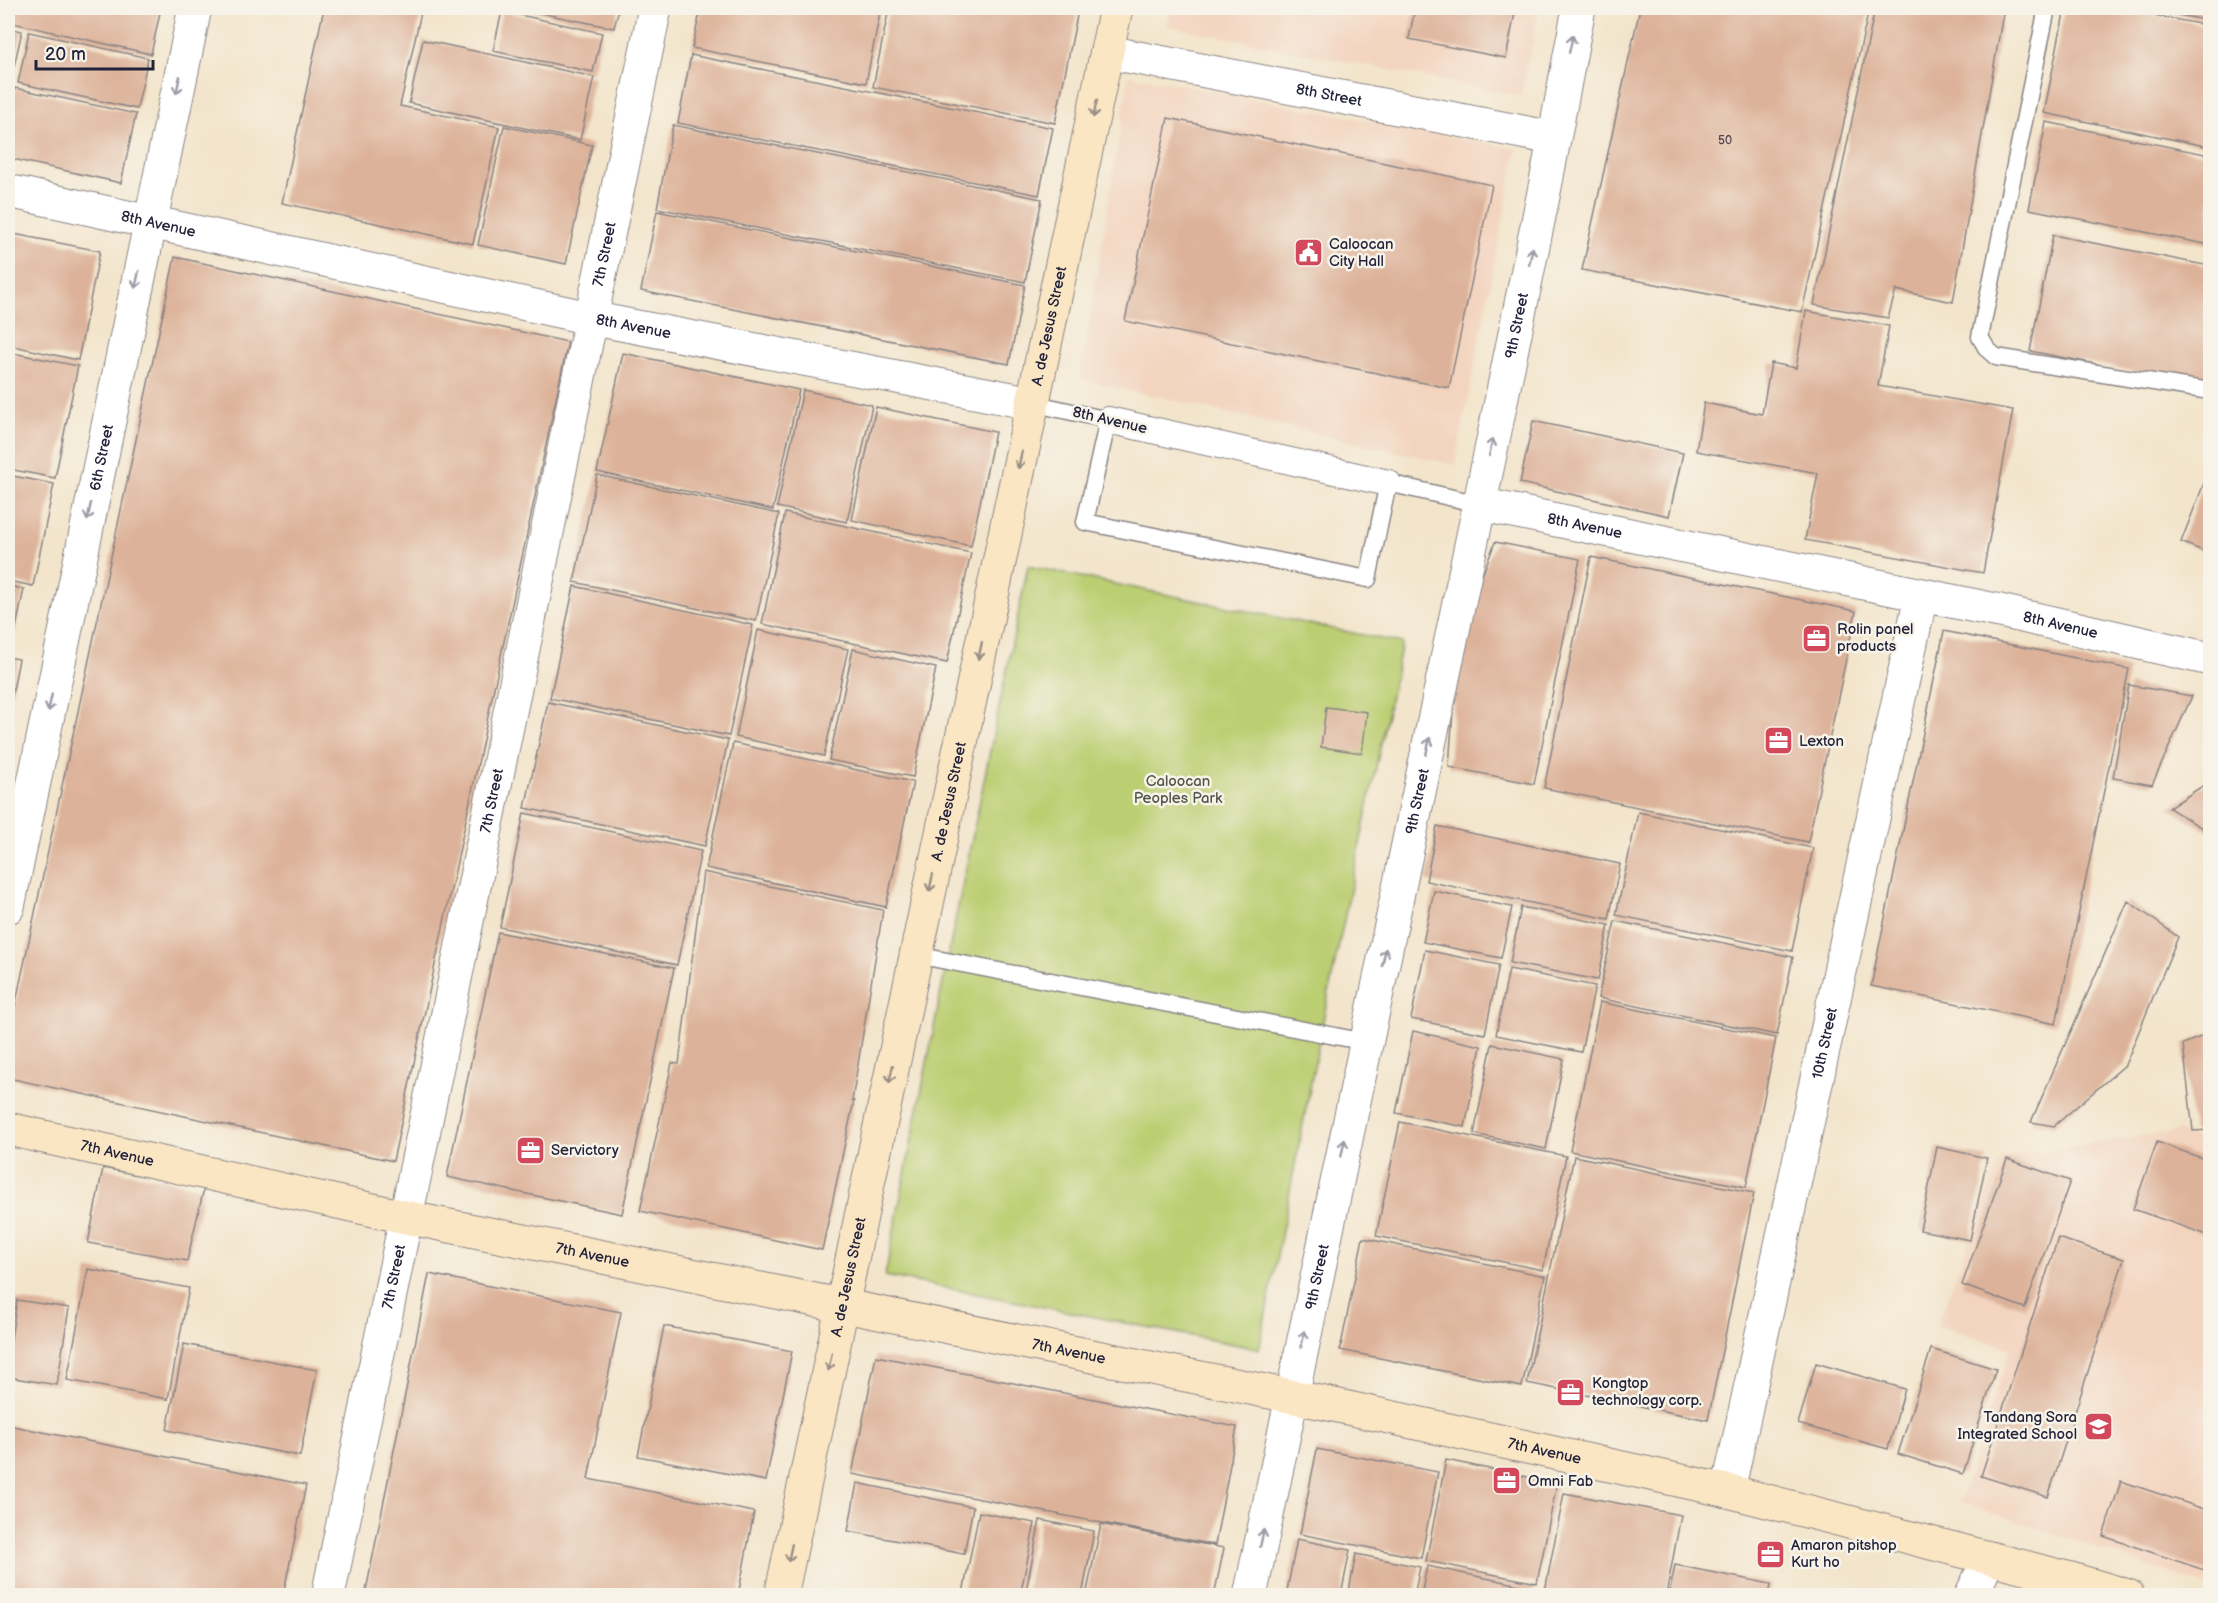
<svg xmlns="http://www.w3.org/2000/svg" width="2218" height="1603" viewBox="0 0 2218 1603" font-family="'Balsamiq Sans',sans-serif">
<rect width="100%" height="100%" fill="#f7f3e8"/>
<filter id="ink" filterUnits="userSpaceOnUse"><feTurbulence type="fractalNoise" baseFrequency=".0167" numOctaves="2"/><feDisplacementMap in="SourceGraphic" scale="12" xChannelSelector="R" yChannelSelector="G"/><feConvolveMatrix kernelMatrix="1 2 1 2 8 2 1 2 1" color-interpolation-filters="sRGB"/></filter>
<filter id="wash" filterUnits="userSpaceOnUse"><feTurbulence type="fractalNoise" baseFrequency=".008" numOctaves="4" result="noise"/><feDisplacementMap in="SourceGraphic" scale="24" xChannelSelector="R" yChannelSelector="G"/><feGaussianBlur stdDeviation="1.35" result="paint"/><feColorMatrix in="noise" values="0 0 0 0 0 0 0 0 0 0 0 0 0 0 0 0 0 1.4 0 .05"/><feComposite in="paint" operator="in"/></filter>
<g filter="url(#wash)">
<rect width="100%" height="100%" fill="#f3e5cc"/>
<path fill="#f3d4bf" d="M1171,8H1539L1521,96L1167,26Z
M1129,75L1517,149L1455,465L1080,379Z
M2178,1131L2210,1143V1587L1960,1502L2010,1349L1937,1325L2002,1157Z"/>
<path fill="#bbce71" stroke="#6e7856" stroke-width="1.5" d="M1028,566L1402,643L1325,1011L1259,1349L885,1276L952,936Z"/>
<g id="blocks">
<path fill="#ddb29a" d="M8,8H161L151,54L8,22Z
M324,8H422L400,106L499,127L473,244L282,203Z
M701,8H881L866,83L692,48Z
M889,8H1060L1078,11L1055,123L873,87Z
M1415,8H1516L1506,58L1409,39Z
M1640,8H1860L1869,9L1802,312L1582,270Z
M1875,8H2004L1953,302L1896,290L1888,318L1814,305Z
M2065,8H2117L2210,26V147L2044,113Z
M2148,8H2210V21L2148,9Z
M520,9V8H619L614,28Z
M502,11L602,33L593,72L493,51Z
M8,28L22,31L8,93Z
M29,32L148,58L137,109L18,83Z
M423,40L594,77L580,140L409,103Z
M691,55L1053,128L1039,195L678,123Z
M15,88L136,114L121,183L8,158V123Z
M1168,118L1492,185L1449,388L1125,321Z
M2046,122L2210,155V245L2029,209Z
M673,125L1042,199L1025,282L657,208Z
M504,126L592,145L566,264L478,245Z
M657,211L1025,285L1009,364L641,291Z
M14,234L100,251L78,360L8,345V264Z
M2053,235L2210,266V373L2208,386L2030,351Z
M175,257L568,342L393,1161L8,1078V1039Z
M1806,311L1889,326L1878,386L2013,410L1983,573L1805,540L1818,473L1696,451L1704,403L1762,414L1771,363L1796,368Z
M8,352L78,366L55,478L8,469Z
M623,353L799,390L773,510L597,472Z
M803,390L872,405L847,522L777,507Z
M876,407L995,432L971,546L852,520Z
M1533,421L1683,453L1669,516L1520,483Z
M2210,468V554L2181,542Z
M8,475L54,484L33,586L8,581Z
M597,475L779,514L756,621L574,582Z
M785,513L971,553L947,663L762,624Z
M1495,542L1580,559L1534,784L1449,767L1458,640Z
M1591,557L1856,611L1808,842L1544,788Z
M8,586L24,589L11,652H8Z
M574,586L753,625L729,736L550,698Z
M758,630L848,649L824,756L736,737Z
M1944,631L2129,669L2056,1024L1871,986Z
M853,649L936,668L913,777L829,760Z
M8,657L19,659L10,706H8Z
M2129,685L2192,696L2152,785L2113,778Z
M548,702L728,740L705,846L525,808Z
M1326,707L1367,712L1362,753L1321,747Z
M733,743L913,782L886,907L706,868Z
M2210,781V833L2169,808Z
M1638,812L1813,848L1792,951L1616,915Z
M524,813L701,851L677,965L500,927Z
M1437,826L1620,864L1609,919L1426,881Z
M703,872L883,910L852,1101H854L822,1250L640,1211L672,1063L679,1064Z
M1434,891L1512,907L1501,958L1423,942Z
M2128,901L2178,937L2125,1065L2054,1126L2031,1122Z
M1521,907L1609,925L1598,980L1510,963Z
M1615,921L1793,957L1777,1035L1598,998Z
M498,932L674,968L622,1214L447,1177Z
M1425,950L1499,965L1485,1034L1411,1019Z
M1509,969L1595,986L1581,1052L1496,1035Z
M1600,1002L1776,1038L1746,1187L1570,1151Z
M1413,1031L1481,1046L1465,1127L1396,1113Z
M2210,1033V1130L2193,1131L2183,1044Z
M1492,1044L1564,1059L1546,1149L1474,1134Z
M1400,1122L1566,1156L1543,1270L1376,1236Z
M2157,1142L2210,1161V1236L2133,1209Z
M1937,1147L1987,1158L1970,1240L1920,1230Z
M1574,1156L1754,1193L1708,1420L1527,1383Z
M2007,1159L2070,1181L2025,1308L1962,1285Z
M103,1168L204,1188L187,1261L88,1243Z
M1363,1238L1545,1276L1522,1387L1340,1350Z
M2058,1238L2124,1259L2048,1497L1981,1476Z
M88,1269L189,1288L168,1399L67,1380Z
M429,1274L621,1312L588,1479L754,1512L738,1596H365Z
M17,1300L69,1308L57,1385L8,1377V1358Z
M664,1326L792,1351L766,1481L638,1456Z
M184,1344L317,1370L300,1456L167,1430Z
M1931,1349L1996,1369L1963,1474L1898,1454Z
M876,1356L1237,1427L1215,1545L852,1474Z
M1816,1363L1905,1389L1888,1449L1798,1424Z
M8,1425L306,1485L283,1596H8Z
M1317,1449L1438,1472L1421,1558L1300,1534Z
M1446,1460L1557,1483L1537,1583L1426,1561Z
M2121,1481L2210,1511V1572L2103,1536Z
M857,1483L973,1507L964,1554L848,1531Z
M1564,1493L1681,1515L1666,1596H1544Z
M979,1512L1035,1523L1020,1596H978L963,1593Z
M1040,1520L1094,1531L1082,1596H1025Z
M1101,1524L1224,1548L1214,1596L1128,1594L1086,1596Z
M1297,1539L1350,1550L1341,1596H1286Z
M1356,1554L1420,1567L1414,1596H1348Z
M1675,1565L1771,1584L1769,1596H1669Z
M1427,1566L1534,1588L1532,1596H1421Z"/>
</g>
</g>
<g filter="url(#ink)">
<use href="#blocks" fill-opacity="0" stroke="#8a8484" stroke-width="1.5"/>
<g fill="none" stroke-linecap="round" stroke-linejoin="round">
<defs>
<path id="service" d="M2047,8L1980,337L1987,349L1996,357L2210,391
M1032,403L1108,420L1085,522L1368,579L1388,483L1479,504
M916,955L1366,1042"/>
<path id="pedestrian" d="M1108,420L1388,483"/>
<g id="minor">
<path id="s1" d="M1107,52L1553,138"/>
<path id="s2" d="M8,191L590,318L1032,403"/>
<path id="s3" d="M1479,504L2000,611L2210,659"/>
<path id="s4" d="M8,907L195,8"/>
<path id="s5" d="M1728,1491L1921,596"/>
<path id="s6" d="M328,1596L655,8"/>
<path id="s7" d="M1250,1596L1491,450L1545,187L1579,8"/>
<path d="M1971,1596L1989,1558"/>
</g>
<g id="secondary">
<path id="s8" d="M8,1129L405,1217L1334,1405L1728,1491L2071,1579L2128,1596"/>
<path id="s9" d="M781,1596L1116,8"/>
</g>
</defs>
<use href="#service" stroke="#8a8484" stroke-width="19"/>
<use href="#pedestrian" stroke="#8a8484" stroke-width="28"/>
<use href="#minor" stroke="#8a8484" stroke-width="35"/>
<use href="#secondary" stroke="#8a8484" stroke-width="35"/>
<use href="#service" stroke="#fff" stroke-width="16"/>
<use href="#pedestrian" stroke="#fff" stroke-width="26"/>
<use href="#minor" stroke="#fff" stroke-width="33"/>
<use href="#secondary" stroke="#fbe6c4" stroke-width="33"/>
</g>
<defs><path id="oneway-shaft" d="M-6 0H5M1.5-3L5.5 0L1.5 3" fill="none" stroke-width="1.6" stroke-linecap="round" stroke-linejoin="round" transform="scale(1.5)"/></defs>
<g stroke="#9c9ca7">
<use href="#oneway-shaft" transform="translate(1571 44) rotate(-78)"/>
<use href="#oneway-shaft" transform="translate(178 85) rotate(102)"/>
<use href="#oneway-shaft" transform="translate(1531 256) rotate(-78)"/>
<use href="#oneway-shaft" transform="translate(137 280) rotate(102)"/>
<use href="#oneway-shaft" transform="translate(1491 447) rotate(-78)"/>
<use href="#oneway-shaft" transform="translate(89 512) rotate(102)"/>
<use href="#oneway-shaft" transform="translate(50 703) rotate(102)"/>
<use href="#oneway-shaft" transform="translate(1428 746) rotate(-78)"/>
<use href="#oneway-shaft" transform="translate(1384 957) rotate(-78)"/>
<use href="#oneway-shaft" transform="translate(1343 1148) rotate(-78)"/>
<use href="#oneway-shaft" transform="translate(1303 1339) rotate(-78)"/>
<use href="#oneway-shaft" transform="translate(1262 1538) rotate(-78)"/>
</g>
<g stroke="#998e86">
<use href="#oneway-shaft" transform="translate(1095 109) rotate(102)"/>
<use href="#oneway-shaft" transform="translate(1020 460) rotate(102)"/>
<use href="#oneway-shaft" transform="translate(980 651) rotate(102)"/>
<use href="#oneway-shaft" transform="translate(931 883) rotate(102)"/>
<use href="#oneway-shaft" transform="translate(891 1074) rotate(102)"/>
<use href="#oneway-shaft" transform="translate(830 1362) rotate(102)"/>
<use href="#oneway-shaft" transform="translate(790 1553) rotate(102)"/>
</g>
</g>
<defs>
<symbol id="civic-square" viewBox="-11 -11 22 22"><rect x="-9" y="-9" width="18" height="18" rx="4" fill="#d1495b" stroke="#f7f3e8"/><path d="M-.6-6.5H3V-4.5H.6V-3L4-1V1h2V6H-6V1h2V-1L-.6-3ZM-1.2 2.5V6h2.4V2.5Z" fill="#fff"/></symbol>
<symbol id="office-square" viewBox="-11 -11 22 22"><rect x="-9" y="-9" width="18" height="18" rx="4" fill="#d1495b" stroke="#f7f3e8"/><path d="M-6-3h4V-5.5h4V-3h4V5H-6ZM-1-4.5V-3h2v-1.5ZM-6 0V1H6V0Z" fill="#fff"/></symbol>
<symbol id="school-square" viewBox="-11 -11 22 22"><rect x="-9" y="-9" width="18" height="18" rx="4" fill="#d1495b" stroke="#f7f3e8"/><path d="M0-5L7-2L0 1L-7-2ZM-4 1L0 2.5L4 1V4Q0 6-4 4Z" fill="#fff"/></symbol>
</defs>
<g fill-rule="evenodd">
<use href="#civic-square" x="1292" y="236" width="33" height="33"/>
<use href="#office-square" x="1800" y="622" width="33" height="33"/>
<use href="#office-square" x="1762" y="724" width="33" height="33"/>
<use href="#office-square" x="514" y="1134" width="33" height="33"/>
<use href="#office-square" x="1554" y="1376" width="33" height="33"/>
<use href="#school-square" x="2082" y="1410" width="33" height="33"/>
<use href="#office-square" x="1490" y="1464" width="33" height="33"/>
<use href="#office-square" x="1754" y="1538" width="33" height="33"/>
</g>
<g text-anchor="middle" stroke-width="5" stroke-linejoin="round" paint-order="stroke">
<g font-size="12" fill="#514653">
<text x="1725" y="144">50</text>
</g>
<g font-size="15" fill="#22223b" stroke="#f7f3e8">
<text dy="5" stroke="none"><textPath href="#s1" startOffset="226">8th Street</textPath></text>
<text dy="5" stroke="none"><textPath href="#s2" startOffset="154">8th Avenue</textPath></text>
<text dy="5" stroke="none"><textPath href="#s6" startOffset="1370">7th Street</textPath></text>
<text dy="5" stroke="none"><textPath href="#s2" startOffset="640">8th Avenue</textPath></text>
<text dy="5" stroke="none"><textPath href="#s9" startOffset="1298">A. de Jesus Street</textPath></text>
<text dy="5" stroke="none"><textPath href="#s7" startOffset="1298">9th Street</textPath></text>
<text transform="translate(1110 420) rotate(13)" y="5">8th Avenue</text>
<text dy="5" stroke="none"><textPath href="#s4" startOffset="459">6th Street</textPath></text>
<text dy="5" stroke="none"><textPath href="#s3" startOffset="108">8th Avenue</textPath></text>
<text dy="5" stroke="none"><textPath href="#s3" startOffset="594">8th Avenue</textPath></text>
<text dy="5" stroke="none"><textPath href="#s6" startOffset="812">7th Street</textPath></text>
<text dy="5" stroke="none"><textPath href="#s9" startOffset="812">A. de Jesus Street</textPath></text>
<text dy="5" stroke="none"><textPath href="#s7" startOffset="812">9th Street</textPath></text>
<text dy="5" stroke="none"><textPath href="#s5" startOffset="458">10th Street</textPath></text>
<text dy="5" stroke="none"><textPath href="#s8" startOffset="112">7th Avenue</textPath></text>
<text dy="5" stroke="none"><textPath href="#s8" startOffset="598">7th Avenue</textPath></text>
<text dy="5" stroke="none"><textPath href="#s6" startOffset="326">7th Street</textPath></text>
<text dy="5" stroke="none"><textPath href="#s9" startOffset="326">A. de Jesus Street</textPath></text>
<text dy="5" stroke="none"><textPath href="#s7" startOffset="326">9th Street</textPath></text>
<text dy="5" stroke="none"><textPath href="#s8" startOffset="1084">7th Avenue</textPath></text>
<text dy="5" stroke="none"><textPath href="#s8" startOffset="1570">7th Avenue</textPath></text>
</g>
<g font-size="15" fill="#22223b" stroke="#f7f3e8" text-anchor="start">
<text x="1329" y="249">Caloocan<tspan x="1329" dy="17">City Hall</tspan></text>
<text x="1837" y="634">Rolin panel<tspan x="1837" dy="17">products</tspan></text>
<text x="1799" y="746">Lexton</text>
<text x="551" y="1155">Servictory</text>
<text x="1592" y="1388">Kongtop<tspan x="1592" dy="17">technology corp.</tspan></text>
<text x="2077" y="1422" text-anchor="end">Tandang Sora<tspan x="2077" dy="17">Integrated School</tspan></text>
<text x="1528" y="1486">Omni Fab</text>
<text x="1791" y="1550">Amaron pitshop<tspan x="1791" dy="17">Kurt ho</tspan></text>
</g>
<g font-size="15" fill="#50564b" stroke="#f7f3e8">
<text x="1178" y="786">Caloocan<tspan x="1178" dy="17">Peoples Park</tspan></text>
</g>
</g>
<rect width="2218" height="1603" fill="none" stroke="#f7f3e8" stroke-width="30"/>
<path d="M36 60v9h117v-9" fill="none" stroke="#22223b" stroke-width="3"/>
<text x="45" y="60" font-size="18" fill="#22223b" stroke="#f7f3e8" stroke-width="4.5" paint-order="stroke">20 m</text>
</svg>
